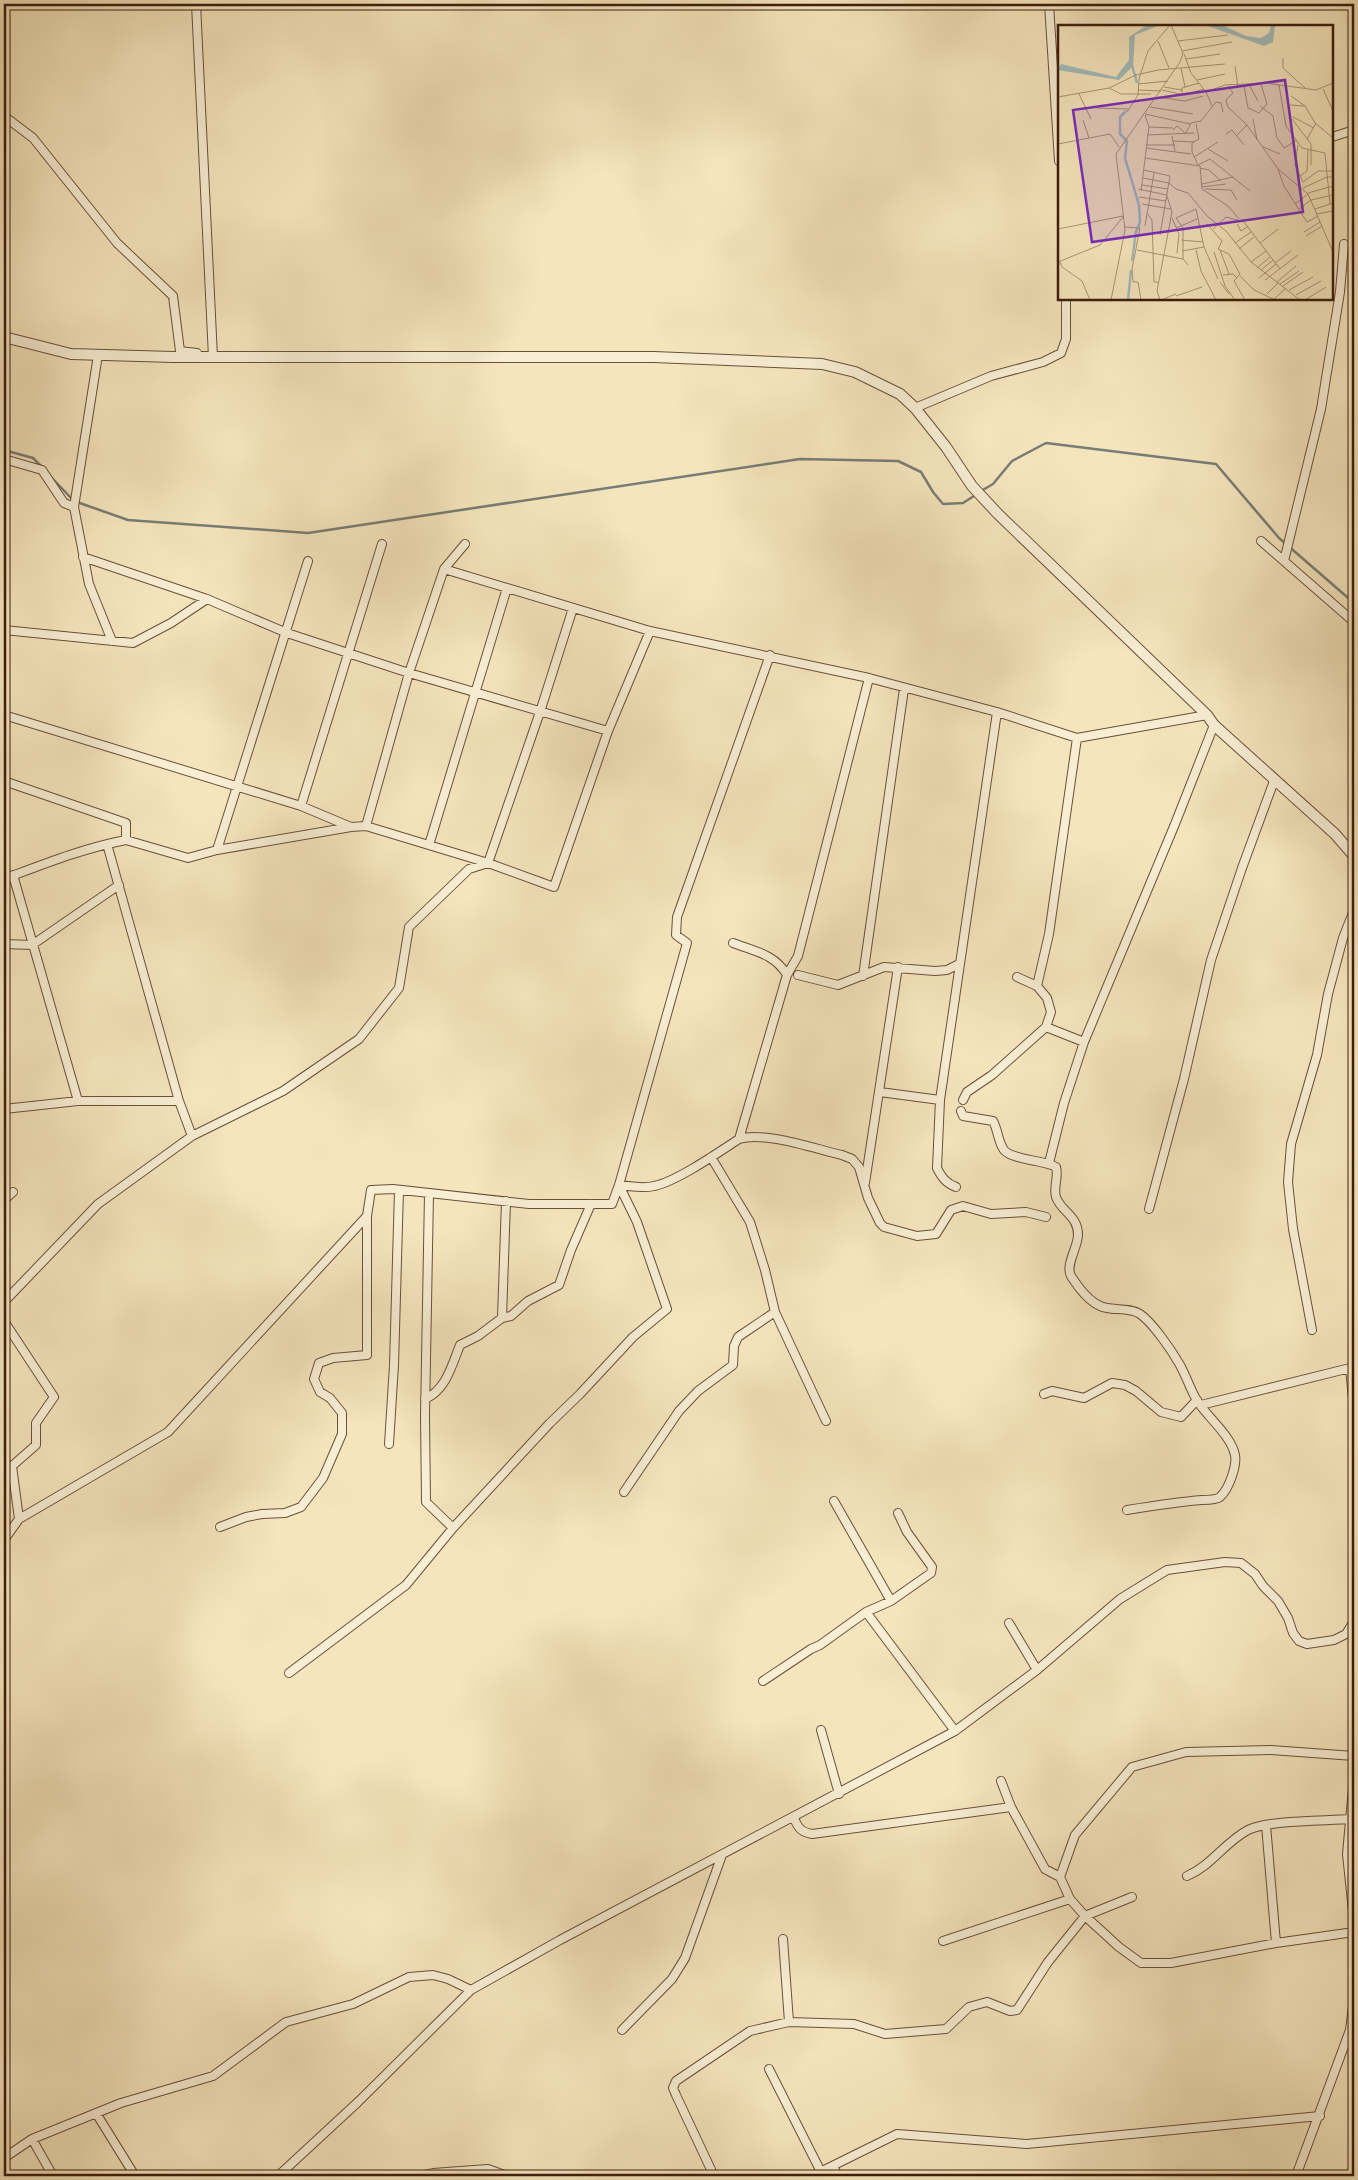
<svg xmlns="http://www.w3.org/2000/svg" width="1358" height="2180" viewBox="0 0 1358 2180" font-family="'IM FELL French Canon',serif">
<rect width="100%" height="100%" fill="#f5e5bd"/>
<filter id="stains"><feTurbulence type="fractalNoise" baseFrequency=".004" numOctaves="4"/><feColorMatrix values="0 0 0 0 .2 0 0 0 0 .09 0 0 0 0 .02 0 0 0 .5 -.17"/></filter>
<radialGradient id="worn" r=".72"><stop offset=".6" stop-color="#630" stop-opacity="0"/><stop offset="1" stop-color="#630" stop-opacity=".3"/></radialGradient>
<g fill="none" stroke-linecap="round" stroke-linejoin="round">
<path stroke="#797d76" stroke-width="2.5" d="M4,450L33,458L42,467
M49,475L74,501L128,520L308,533L800,459L898,461L921,472L933,492L943,504L963,503L977,494
M981,491L993,484L1012,461L1046,443L1216,464L1279,538L1354,603"/>
<defs>
<path id="minor" d="M196,4L213,357
M1049,4L1059,161
M4,116L33,138L117,243L173,296L180,351L197,353
M1332,137L1354,130
M98,355L74,507L89,584L112,641
M915,408L991,376L1043,362L1061,353L1066,339V299
M4,459L42,470L64,503L74,507
M1261,541L1354,622
M83,557L207,599L287,633L409,673L608,731
M1284,561L1321,409L1340,292L1344,244
M444,569L650,631L869,678L997,712L1077,738L1207,715
M4,630L133,643L171,623L207,599
M4,715L301,806L351,827L366,826L488,863L554,887L608,731L650,631
M4,781L126,823V840L188,858L217,850L351,827
M301,806L382,544
M366,826L409,673L444,569L465,544
M107,844L179,1101L192,1136
M429,845L507,588
M217,850L308,561
M13,875L78,1101
M4,879C44,864 84,848 126,840
M733,943C754,951 775,954 787,975
M4,944L32,945L119,885
M798,975L838,985L884,967L935,971L947,970L959,964
M863,976L904,689
M1037,986L1049,934L1077,738
M1046,1027L1084,1042
M880,1092L940,1100
M963,1100L967,1092L992,1075L1046,1027L1051,1012L1047,998L1037,986L1017,977
M4,1109L78,1101H179
M961,1111L963,1116L993,1121C998,1130 998,1142 1004,1150C1012,1160 1044,1160 1056,1167C1059,1177 1053,1187 1056,1197C1061,1212 1078,1215 1078,1235C1078,1247 1065,1265 1071,1276C1078,1287 1092,1306 1107,1308C1117,1310 1131,1308 1140,1314C1153,1323 1172,1351 1180,1365C1186,1376 1190,1388 1196,1399C1206,1416 1231,1435 1235,1455C1237,1466 1229,1489 1220,1497C1216,1500 1208,1500 1202,1500C1177,1502 1152,1506 1127,1510
M739,1139L787,975L798,956L869,678
M711,1157L750,1222L765,1270L775,1312L826,1421
M1049,1163L1064,1103L1084,1042L1175,824L1214,725
M865,1183L898,967
M619,1185C631,1186 642,1189 654,1186C676,1182 719,1152 739,1139C765,1131 815,1149 842,1155L852,1159L859,1167L868,1198L880,1223L884,1227L917,1236L936,1234L951,1210L963,1206L991,1214L1026,1212L1046,1217
M956,1187C946,1183 942,1178 937,1168L940,1100L997,712
M429,1193L425,1416L426,1502L453,1528
M4,1200L13,1192
M1149,1209L1184,1079L1211,960L1242,868L1274,781
M4,1302L98,1204L192,1136L283,1091L359,1039L399,988L409,927L469,869L488,863L540,712L573,608
M502,1318L506,1201
M4,1321L54,1397L36,1423V1445L12,1466L19,1519L4,1540
M1312,1330L1293,1229L1288,1182L1291,1144L1317,1055L1328,994L1343,938L1354,910
M1352,1367L1350,1368L1354,1409
M1044,1394L1052,1391L1084,1398L1112,1383L1125,1385L1136,1391L1161,1412L1181,1417L1197,1400
M425,1399C446,1390 452,1365 460,1345L478,1336L502,1318L511,1316L528,1301L559,1285L571,1250L591,1204
M1201,1405L1350,1368
M389,1444L394,1365L399,1190
M624,1492L679,1411L698,1391L733,1365L734,1346L738,1337L775,1312
M834,1501L891,1601
M19,1519L168,1432L367,1216L371,1190L393,1189L529,1204H612L619,1185L687,943L676,935L677,917L770,655
M220,1527L246,1517L262,1514L285,1513L301,1507L323,1478L342,1434V1413L330,1398L320,1392L314,1379L319,1363L333,1358L367,1355V1216
M866,1612L955,1731
M1009,1623L1037,1670
M289,1673L406,1585L453,1528L550,1423L580,1394L633,1337L667,1309L637,1222L619,1185
M763,1681L811,1649L820,1645L866,1612L891,1601L931,1573L932,1567L907,1532L898,1513
M821,1730L839,1794
M1354,1756L1271,1750L1186,1752L1132,1767L1075,1835L1060,1877L1070,1899L1085,1916L1119,1947L1141,1963H1171L1276,1943L1354,1932
M1354,1777L1347,1854L1354,1921
M1001,1781L1011,1807L1045,1869L1060,1877
M794,1818C798,1828 801,1832 812,1834L1011,1807
M1266,1825L1276,1943
M1187,1876C1211,1866 1225,1842 1248,1830C1267,1820 1326,1821 1350,1819
M783,1939L789,2022
M943,1941L1070,1899
M622,2030L672,1979L685,1958L722,1855
M769,2069L821,2172
M96,2113L135,2176
M32,2139L53,2176
M4,2158L32,2139L121,2103L213,2076L286,2022L353,2004L409,1977L433,1975L448,1979L471,1990
M833,2166L838,2176
M278,2176L358,2102L471,1990L560,1940L955,1731L1037,1670L1120,1599L1167,1570L1225,1562L1241,1563L1255,1574L1263,1586L1278,1601L1288,1618L1293,1633L1299,1641L1307,1644L1334,1640L1346,1634L1354,1621
M420,2176L433,2173L488,2169L507,2176
M714,2176L676,2095L673,2088L676,2081L750,2031L789,2022L854,2024L885,2034L946,2029L969,2007L987,2002L1010,2011L1017,2010L1048,1962L1085,1916L1132,1897
M812,2176L897,2134L1027,2144L1320,2116
M1296,2176L1350,2030L1354,1998"/>
<path id="tertiary" d="M4,337L71,354L173,357H654L822,364L855,372L900,394L915,408L946,447L972,486L998,514L1207,715L1214,725L1335,834L1354,856"/>
</defs>
<use href="#minor" stroke="#6a503a" stroke-width="10"/>
<use href="#tertiary" stroke="#6a503a" stroke-width="12"/>
<use href="#minor" stroke="#f8eed4" stroke-width="8"/>
<use href="#tertiary" stroke="#f8eed4" stroke-width="10"/>
</g>
<g transform="translate(1058 25)">
<rect width="275" height="275" fill="#f5e5bd"/>
<path d="M89,0H102L77,10L75,41L61,55L0,45L3,39L58,52L71,35V12ZM147,0H164L188,11L203,13L211,8L213,0H217L215,17L206,21Z" fill="#a2bcbc"/>
<path fill="none" stroke="#a2bcbc" stroke-width="2.5" d="M74,40L79,58M68,86L62,92V109L69,116L67,133L81,180L82,197L78,207L74,236M70,275L73,245"/>
<path fill="none" stroke="#ab9577" stroke-width="1" d="M100,16L111,43M120,16L170,10M124,26L174,17M126,29L133,48L148,67L167,60L207,58L258,65L275,58M225,33V43L247,63M128,34L162,29M177,41L180,62M123,43L127,62M139,55L167,49M80,59L110,56M221,60L228,101L244,123L267,128L272,179M170,61L175,68L168,75L170,82L189,100L220,144L250,169L275,227M186,61L190,83L201,88L209,79L203,59M192,61L200,76M106,62L124,65M51,63L63,69H93M265,64L275,86M80,65L103,66M104,65L126,70L146,64M148,67L154,81M124,68V63L141,58M21,69L33,94M233,71L247,81L257,98L275,113M0,72L51,63L78,50L100,45L167,39M100,72L127,76L145,71M232,80L247,81M202,81L215,91L219,113L226,123L239,115M92,82L135,89M39,83L70,84M69,87L80,70L81,54L90,26L112,0M87,89L132,99M235,92L256,103M195,94L199,115M234,94L253,119V140M25,95L31,113M138,99L141,114L134,118V127L140,140L152,134L192,166M91,102L115,103M115,105L119,101L127,108M128,108L133,98L143,96L158,77L163,78L165,87M168,109L174,105L186,120M89,110L136,108M114,111L117,126M178,111L189,100M249,114L258,98M115,116L136,117M0,119L52,109L61,122M88,120H117M240,120L237,140L245,157M205,122L222,129M88,123L133,129M150,124L170,136M136,132L160,117M87,133L142,141L144,164L170,181L181,194M142,143L151,145L163,156M220,144L226,161L249,197L260,191M86,145L112,151L102,210M242,151L249,146L250,125M85,153L111,158L118,164L130,168L149,191L168,206L193,237L242,275M245,157L260,146H275M144,159L175,152M84,160L110,164M144,162L168,159M245,163L269,152H275M80,164L109,170M147,164L173,165L179,175M83,166L91,102L87,90M250,168L275,161M81,172L108,176M84,179L113,184M237,179L250,169M138,184L146,222L160,254M241,184L253,175L275,170M257,184L275,178M89,188L94,195L96,257H101M259,189L275,186M114,193L121,209L119,228M118,193L125,203V234M118,193L138,184M149,199L164,216L160,224L171,229L182,249L176,256L187,275M179,199L183,206L189,202M87,201L96,148M67,202L82,203M82,203L74,244L75,257H80L83,275M118,203L139,194M0,204L65,191M155,204L168,192L186,197L222,244M246,207L262,197M248,211L264,201M123,215L145,217M177,218L193,207M202,218L220,204M181,224L196,212M79,225L125,234L130,240M138,225L143,246L158,275M162,225L171,249M124,226L146,222M156,227L167,261L177,275M0,237L42,220L65,192M2,237L4,242L24,256L32,275M193,237L208,226M217,238L233,226M199,243L212,232M203,245L215,235M165,250L175,249L179,253M182,251L196,265L217,275M201,253L218,239M207,255L240,230M162,257L171,269M219,257L238,241M222,259L241,246M225,261L245,247M231,265L255,252M209,269L220,258M238,270L263,256M118,271L144,262M216,274L228,263M53,275L67,205L58,129L122,37L125,28L113,0M102,275L99,266L114,187L109,171M103,275L118,269M247,275L268,262"/>
<path fill="#7b2cbf" fill-opacity="0.15" stroke="#7b2cbf" stroke-width="2.5" d="M227,55L245,187L34,217L15,85Z"/>
<rect width="275" height="275" fill="none" stroke="#3c1e0e" stroke-width="2.5"/>
</g>
<rect width="1358" height="2180" fill="none" stroke="#f5e5bd" stroke-width="20"/>
<rect x="5" y="5" width="1348" height="2170" fill="none" stroke="#3c1e0e" stroke-width="2.5"/>
<rect x="10" y="10" width="1338" height="2160" fill="none" stroke="#3c1e0e"/>
<rect width="100%" height="100%" filter="url(#stains)"/>
<rect width="100%" height="100%" fill="url(#worn)"/>
</svg>
